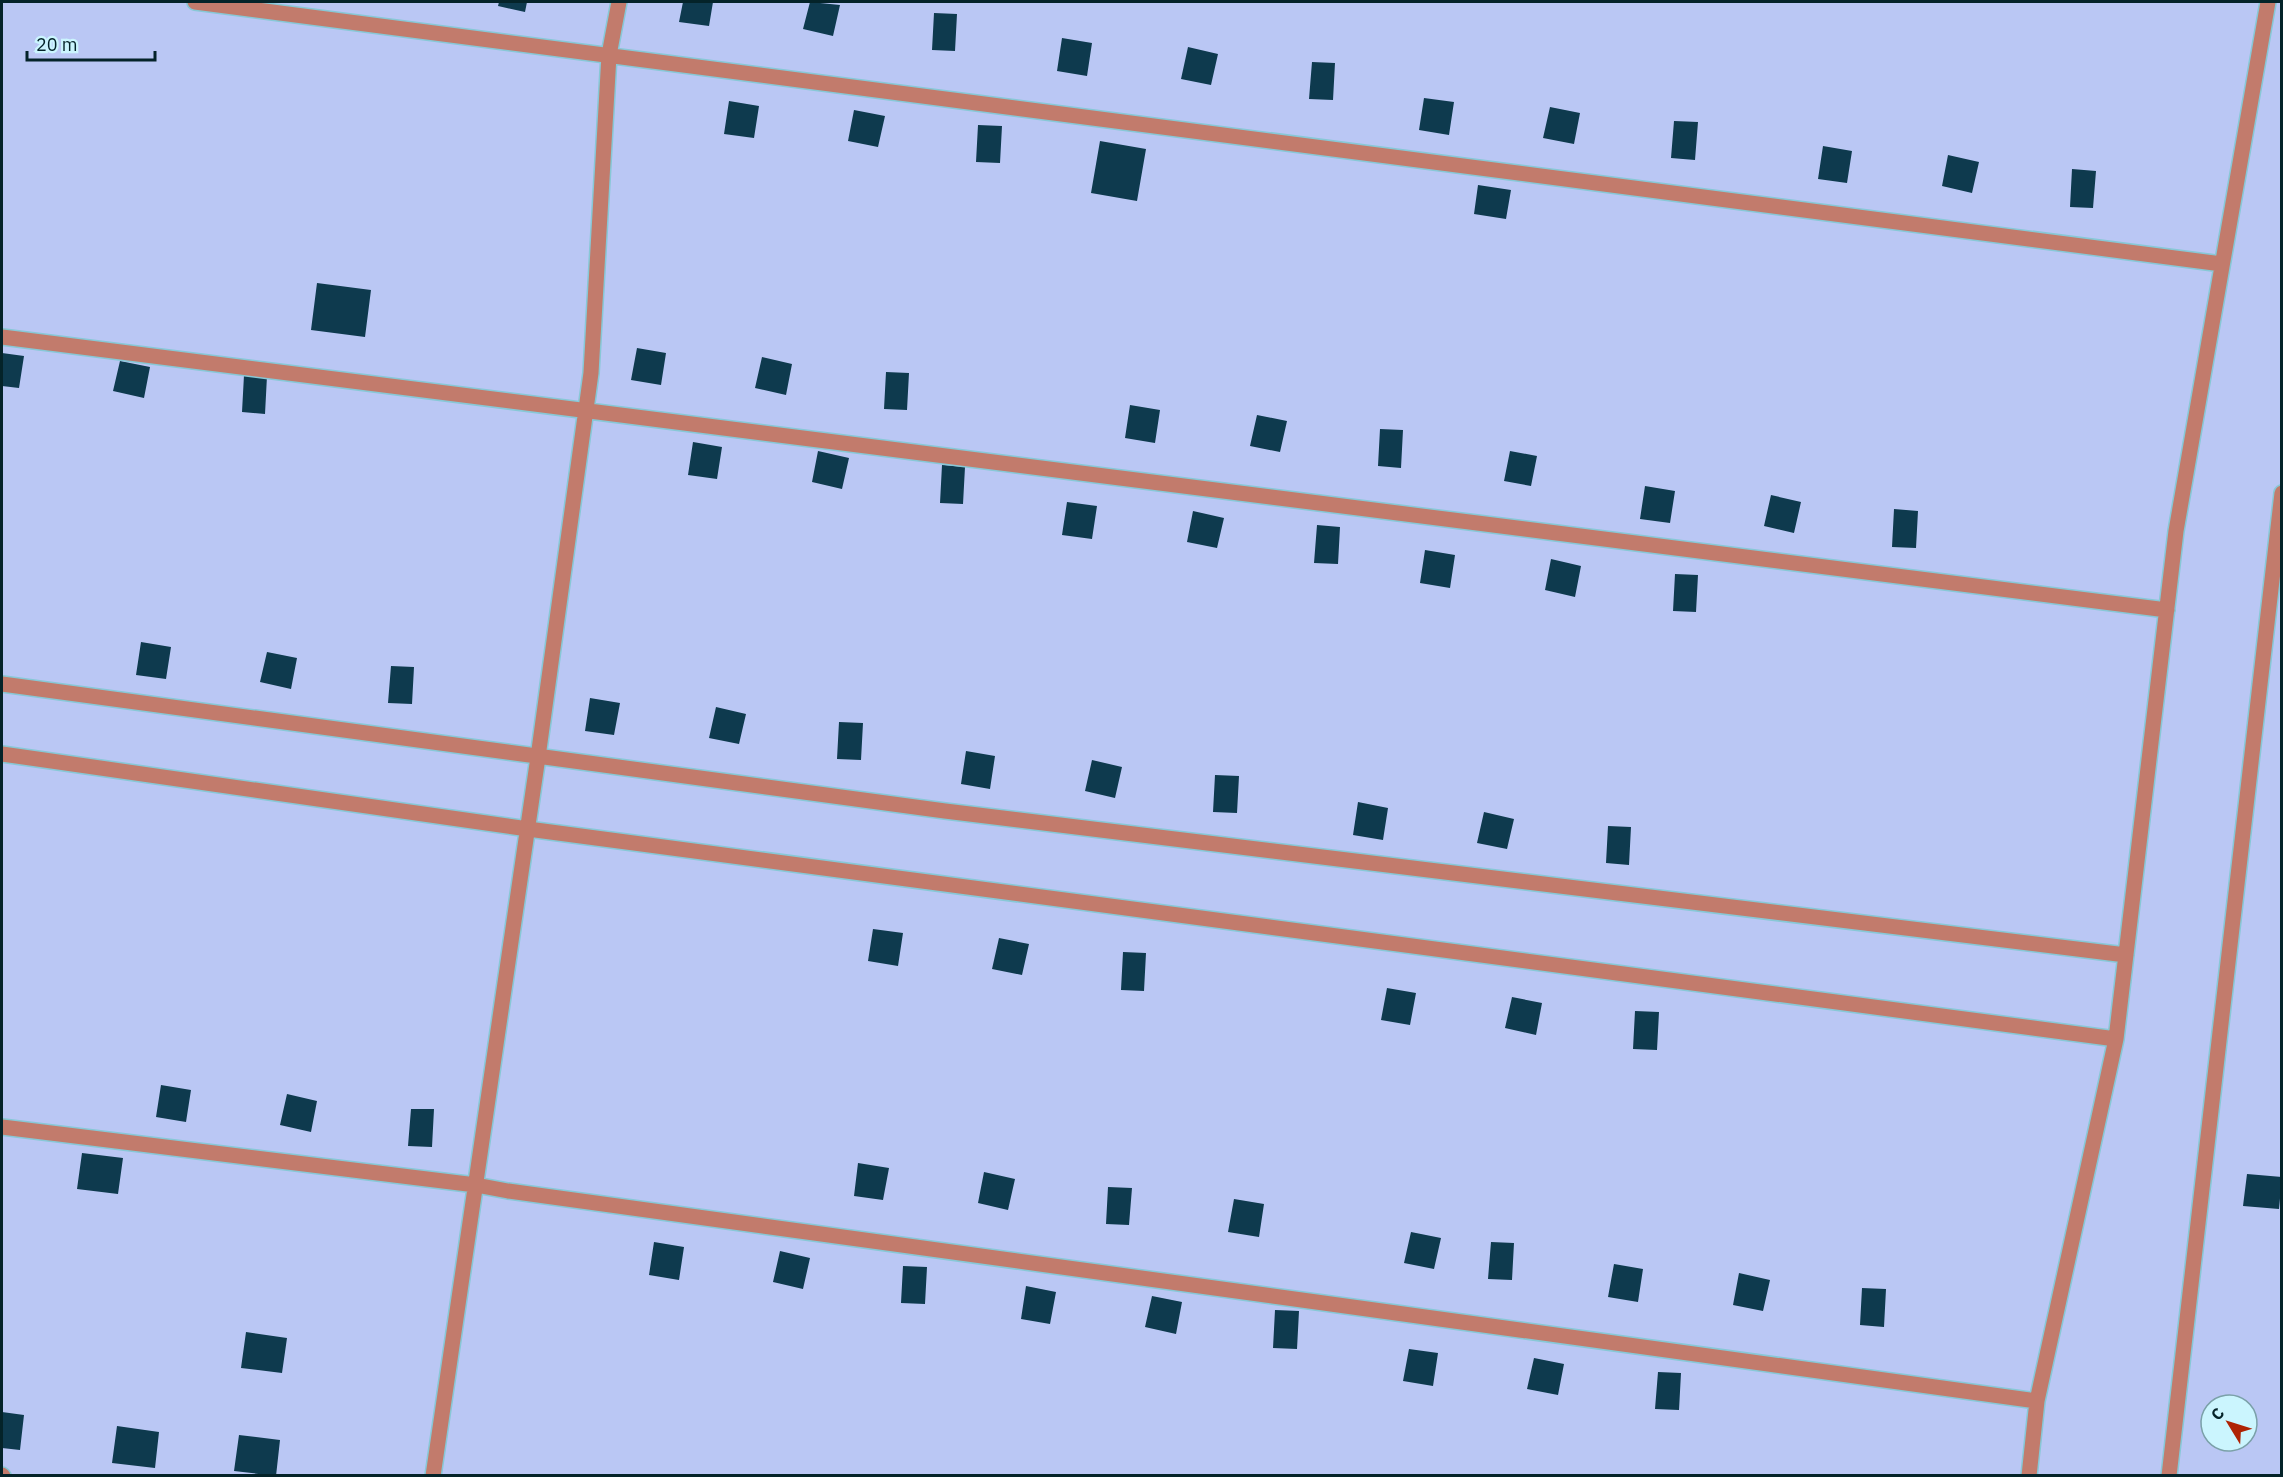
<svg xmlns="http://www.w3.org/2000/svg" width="2283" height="1477" viewBox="0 0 2283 1477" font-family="'IBM Plex Sans',sans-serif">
<rect width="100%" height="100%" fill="#a4ecfc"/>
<path fill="#bac7f4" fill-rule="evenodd" d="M2,2H2281V1475L2,1476ZM2211,1405H2247V1441H2211Z"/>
<path fill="#0e3a4e" d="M499,2H527L525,12L498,6Z
M683,2H713L709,26L679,22Z
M810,2L840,5L833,36L803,29Z
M934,13L957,14L955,51L932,50Z
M1062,38L1092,43L1087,76L1057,71Z
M1188,47L1218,54L1211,85L1181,79Z
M1312,62L1335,63L1333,100L1309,99Z
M1424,98L1454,102L1449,135L1419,130Z
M729,101L759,106L754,138L724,134Z
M1550,107L1580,113L1574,144L1543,138Z
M854,110L885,116L878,147L848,141Z
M1674,121L1698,122L1695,160L1671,158Z
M978,125L1002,126L1000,163L976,162Z
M1100,141L1146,149L1137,201L1091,193Z
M1823,146L1852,151L1847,183L1818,179Z
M1948,155L1979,162L1972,193L1942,186Z
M2072,169L2096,171L2093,208L2070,207Z
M1478,185L1511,190L1506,219L1474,214Z
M317,283L371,290L365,337L311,330Z
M637,348L666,353L661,385L631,380Z
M2,353L24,356L19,388L2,386Z
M762,357L792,364L786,395L755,388Z
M120,361L150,367L144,398L113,391Z
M886,372L909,373L907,410L884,409Z
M244,375L267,376L265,414L242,412Z
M1130,405L1160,410L1155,443L1125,438Z
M1257,415L1287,421L1280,452L1250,446Z
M1380,429L1403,430L1401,468L1378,466Z
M693,442L722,447L717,479L688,475Z
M818,451L849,458L842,489L812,482Z
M1510,451L1537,456L1531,486L1504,481Z
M942,465L965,467L963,504L940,503Z
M1645,486L1675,491L1670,523L1640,519Z
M1771,495L1801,502L1794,533L1764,526Z
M1067,502L1097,506L1092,539L1062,535Z
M1894,509L1918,511L1916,548L1892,547Z
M1193,511L1224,518L1217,548L1187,542Z
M1317,525L1340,527L1338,564L1314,563Z
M1425,550L1455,555L1450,588L1420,583Z
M1551,559L1581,566L1575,597L1545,590Z
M1675,574L1698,575L1696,612L1673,611Z
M141,642L171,647L166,679L136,675Z
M267,652L297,658L291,689L260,682Z
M391,666L414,667L412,704L388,703Z
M590,698L620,703L614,735L585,731Z
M716,707L746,714L739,744L709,738Z
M839,722L863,723L861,760L837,759Z
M966,751L995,756L990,789L961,784Z
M1092,760L1122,767L1115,798L1085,791Z
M1215,775L1239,776L1237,813L1213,812Z
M1358,802L1388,808L1383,840L1353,835Z
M1484,812L1514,819L1507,849L1477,843Z
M1608,826L1631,827L1629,865L1606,863Z
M873,929L903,933L898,966L868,961Z
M999,938L1029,944L1022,975L992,969Z
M1123,952L1146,953L1144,991L1121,990Z
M1387,988L1416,993L1410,1025L1381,1020Z
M1512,997L1542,1003L1536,1035L1505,1028Z
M1635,1011L1659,1012L1657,1050L1633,1049Z
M161,1085L191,1090L186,1122L156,1117Z
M287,1094L317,1101L311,1132L280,1125Z
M411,1109H434L432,1147L408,1146Z
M82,1153L123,1158L118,1194L77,1189Z
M858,1163L889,1168L883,1200L854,1196Z
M984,1172L1015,1179L1008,1210L978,1203Z
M2247,1174L2282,1177L2279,1209L2243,1206Z
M1108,1187L1132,1188L1129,1225L1106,1224Z
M1234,1199L1264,1204L1259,1237L1228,1232Z
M1411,1232L1441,1238L1434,1269L1404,1263Z
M654,1242L684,1247L679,1280L649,1275Z
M1491,1242L1514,1243L1512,1280L1488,1279Z
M780,1251L810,1258L803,1289L773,1282Z
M1614,1264L1643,1269L1638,1302L1608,1297Z
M903,1266L927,1267L925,1304L901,1303Z
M1739,1273L1770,1280L1763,1311L1733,1305Z
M1026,1286L1056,1292L1050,1324L1021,1319Z
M1862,1288L1886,1289L1884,1327L1860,1325Z
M1152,1296L1182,1302L1176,1334L1145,1327Z
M1275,1310L1299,1311L1297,1349L1273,1348Z
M246,1332L287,1338L282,1373L241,1368Z
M1409,1349L1438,1353L1433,1386L1403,1381Z
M1534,1358L1564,1364L1558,1395L1527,1389Z
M1658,1372L1681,1373L1679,1410L1655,1409Z
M2,1412L24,1415L20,1450L2,1448Z
M117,1426L159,1432L155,1468L112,1463Z
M239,1435L280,1440L276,1476L234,1471Z"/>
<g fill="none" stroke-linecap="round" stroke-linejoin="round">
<defs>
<path id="minor" d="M195,2L2222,264
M2,337L2167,610
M2,684L945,811L2126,955
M2,754L528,829L2116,1039L2037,1401L2029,1476
M2116,1039L2176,531L2268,2
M2,1127L476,1185L508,1191L2037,1401
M2,1475L3,1476
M433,1476L538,757L591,373L609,55L619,2
M2169,1476L2282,493"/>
</defs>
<use href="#minor" stroke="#87c8d6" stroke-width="18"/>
<use href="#minor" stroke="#c27b6c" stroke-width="15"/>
</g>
<rect width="2283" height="1477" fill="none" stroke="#042329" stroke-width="6"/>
<g transform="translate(2229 1423) rotate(308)"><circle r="28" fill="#cbf5fe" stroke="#7ba1a9" stroke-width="1.5"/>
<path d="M0-4.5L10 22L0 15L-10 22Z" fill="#af2204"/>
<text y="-9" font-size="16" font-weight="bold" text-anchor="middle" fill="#042329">С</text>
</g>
<path d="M27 51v9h128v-9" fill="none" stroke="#042329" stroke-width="3"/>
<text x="36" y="51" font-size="18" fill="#042329" stroke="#cbf5fe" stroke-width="4.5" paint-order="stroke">20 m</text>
</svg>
